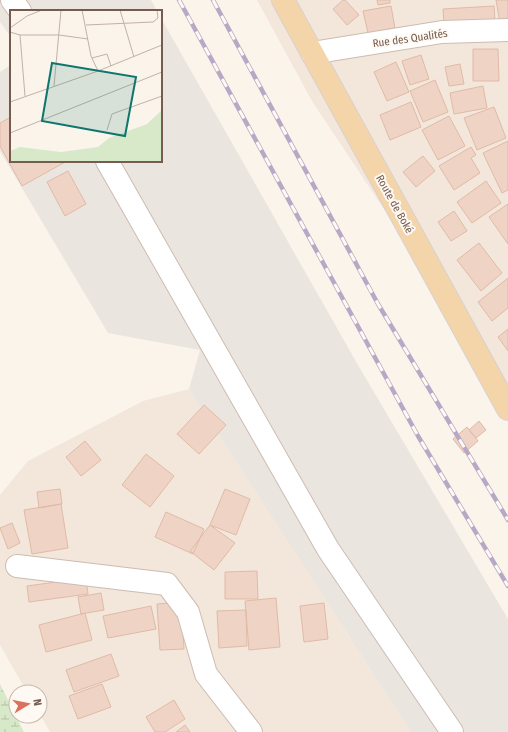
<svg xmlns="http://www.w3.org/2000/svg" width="508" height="732" viewBox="0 0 508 732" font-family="'Fira Sans Condensed',sans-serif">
<defs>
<pattern id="wetland-marsh" width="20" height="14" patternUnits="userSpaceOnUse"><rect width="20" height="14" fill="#d8e9ca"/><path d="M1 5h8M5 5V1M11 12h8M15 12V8" fill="none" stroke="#b4c0a6"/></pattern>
</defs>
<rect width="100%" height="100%" fill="#fbf4eb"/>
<path fill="#f3e6da" d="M257,0H508V409L447,304L312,101Z
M189,389L411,732H50L40,714V692H27L0,645V495L28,461L143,401Z"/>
<path fill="#ebe5e0" d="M0,0H151L157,11H11V37L0,22Z
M161,18L358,365L508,619V732H411L189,389L200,350L108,333L0,151V72L11,65V161H161Z"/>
<path fill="url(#wetland-marsh)" d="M0,684L24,732H0Z"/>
<path fill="#efd4c5" stroke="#e0baa6" d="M343,0H345L359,15L347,25L333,9Z
M377,0H390V3L378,5Z
M496,0H508V22L500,23Z
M391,6L395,28L368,33L363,11Z
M494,6L495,21L444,23L443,9Z
M473,49H498L499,81H473Z
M421,55L429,79L410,85L402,61Z
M396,62L409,92L387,101L374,72Z
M460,64L464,84L449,86L445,67Z
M435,80L448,112L423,122L410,91Z
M483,86L487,108L454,114L450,93Z
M411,102L421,127L390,140L380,115Z
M494,107L506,138L477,150L464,118Z
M449,116L465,146L438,160L422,130Z
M11,117V161H67L22,186L0,146V123Z
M508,141V190L502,193L483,153Z
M471,147L476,155L471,158L480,173L454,190L439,166Z
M423,156L435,171L416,187L403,172Z
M68,171L86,204L65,216L47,182Z
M486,181L501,203L472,223L457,202Z
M508,204V244L489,217Z
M454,211L467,231L451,241L438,222Z
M479,243L502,273L481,291L457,260Z
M508,278V308L492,321L478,302Z
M508,329V351L498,337Z
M204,405L226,425L199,454L177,434Z
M479,421L486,430L476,438L469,430Z
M467,427L478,441L464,453L453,439Z
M85,441L101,460L81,476L66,457Z
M146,454L174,476L150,507L122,485Z
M60,489L62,504L39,508L37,492Z
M225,489L250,499L236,535L210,525Z
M61,504L68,548L32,554L24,510Z
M166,512L204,529L193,554L155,537Z
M12,523L20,543L8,549L0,528Z
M210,525L235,543L214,570L190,551Z
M257,571L258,599H225V572Z
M86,578L88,594L29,602L27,586Z
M101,593L104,610L81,614L78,597Z
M276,598L280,647L249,650L245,601Z
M181,602L184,649L160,650L157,604Z
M324,603L328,639L304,642L300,606Z
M151,606L156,629L108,638L103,616Z
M246,610L247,646L219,648L217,611Z
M85,613L92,640L46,652L39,625Z
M111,654L119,676L74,692L66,670Z
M102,684L111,707L78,719L69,696Z
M174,700L185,719L165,732H155L146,717Z
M185,725L190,732H176Z"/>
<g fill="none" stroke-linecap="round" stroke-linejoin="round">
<defs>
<path id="minor" d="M12,0L20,11
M312,53L442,32L508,30
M107,161L328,549L452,732
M17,566L167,584L188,612L206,674L251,732"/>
<path id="major" d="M283,0L508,409"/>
</defs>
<use href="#minor" stroke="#cdbcb2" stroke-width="24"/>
<use href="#major" stroke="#d8d1ce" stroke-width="24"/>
<use href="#minor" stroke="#fff" stroke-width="22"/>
<use href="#major" stroke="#f4d5aa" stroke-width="22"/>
<defs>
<path id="rail" d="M179,0L418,436L508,586
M213,0L378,304L508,520"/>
</defs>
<use href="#rail" stroke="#b7a9c6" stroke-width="4.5"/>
<use href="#rail" stroke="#fef9f2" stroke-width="3" stroke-dasharray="9" stroke-linecap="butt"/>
</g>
<g text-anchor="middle" stroke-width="4" stroke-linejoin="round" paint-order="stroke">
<g font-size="11" fill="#755b50" stroke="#fef9f2">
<text transform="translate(410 38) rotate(-8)" y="4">Rue des Qualités</text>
<text transform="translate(395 204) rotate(61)" y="4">Route de Boké</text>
</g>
</g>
<g transform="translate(10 10)">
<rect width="152" height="152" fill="#fbf4eb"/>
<path d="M152,100V152H0V141L10,137L51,142L88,137L99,128L137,114Z" fill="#d8e9ca"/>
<path fill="none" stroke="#c1b2a8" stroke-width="1" d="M72,0L81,46L88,61M110,0L124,47M76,15L143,12L148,8L147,0M0,18L17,6L32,0M0,22L10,25H49L78,29M10,25L15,86M82,48L97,44L101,56M44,76L51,0M0,92L88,61L152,35M97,120L102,104L152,86M0,123L152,62"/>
<path fill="#0f766e" fill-opacity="0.15" stroke="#0f766e" stroke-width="2" d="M42,53L126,67L115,126L32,111Z"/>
<rect width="152" height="152" fill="none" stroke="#755b50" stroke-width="2"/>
</g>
<g transform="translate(28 704) rotate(80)"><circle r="19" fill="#fef9f2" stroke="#c7bab1"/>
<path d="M0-3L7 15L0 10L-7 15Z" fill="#db715b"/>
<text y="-6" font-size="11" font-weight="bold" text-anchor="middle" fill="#755b50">N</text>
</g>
</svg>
